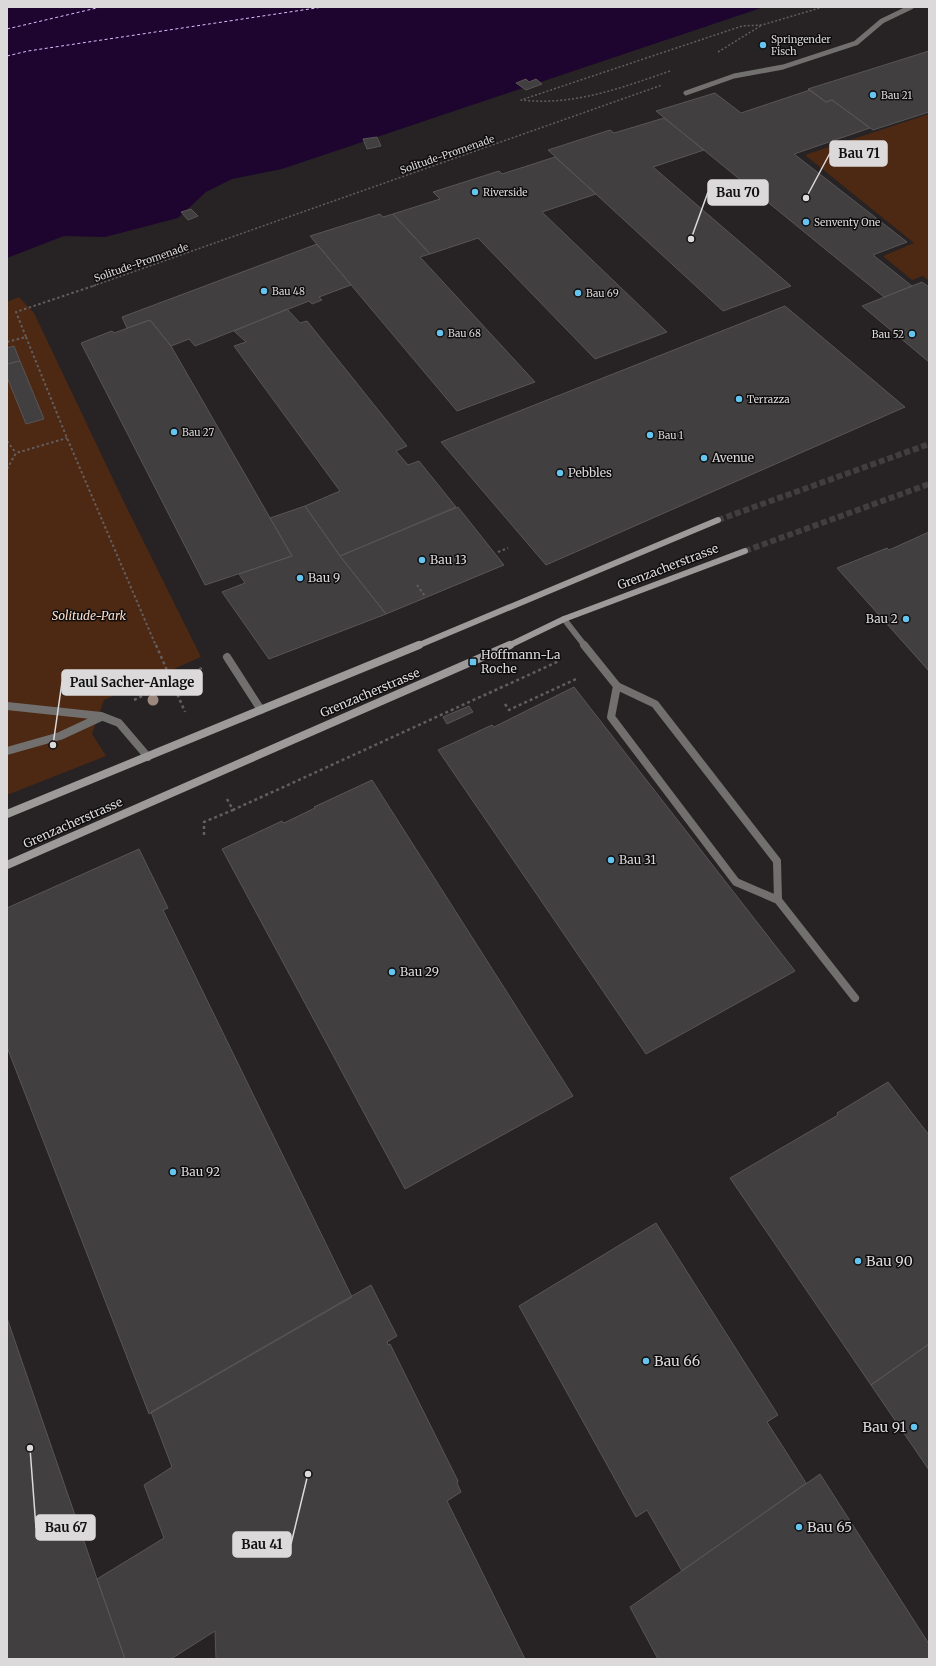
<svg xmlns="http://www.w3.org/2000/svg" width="936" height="1666" viewBox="0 0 936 1666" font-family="Merriweather,serif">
<rect width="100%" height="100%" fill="#272324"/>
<path fill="#4d2813" d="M929,114V281L923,276L912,280L883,256L914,243L805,155Z
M19,297L34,313L122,498L201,657L104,700L92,734L106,756L7,795V302Z"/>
<path fill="#1d0530" d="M7,7H764L282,169L232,179L206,192L178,218L105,237L64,236L7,258Z"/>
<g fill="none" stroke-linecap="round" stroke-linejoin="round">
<path stroke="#ddc0fe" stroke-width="1" stroke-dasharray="3 2.5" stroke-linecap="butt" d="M7,29L101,7
M7,56L28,51L323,7"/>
</g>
<path fill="#423f41" stroke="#585557" d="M929,51V112L873,130L832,100L826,102L808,89Z
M526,79L529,82L536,79L542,84L526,90L516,83Z
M810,90L826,102L832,100L870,128L794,154L907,242L873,255L912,286L884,297L656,111L715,93L741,113Z
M664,118L704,150L653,167L791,286L723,311L548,150L610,130L614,133Z
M377,137L381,146L367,149L363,139Z
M555,157L596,194L542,212L667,332L595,359L478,238L430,254L393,214L440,199L433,192L499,171L502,174Z
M191,209L198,216L188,220L181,212Z
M380,214L383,217L393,214L430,254L420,257L535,382L457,411L310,236Z
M317,244L351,285L319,297L322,300L312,304L309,301L195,346L189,339L171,346L150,320L127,328L122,317Z
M922,282L929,287V362L862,306Z
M785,306L905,407L546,565L441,442Z
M287,309L300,323L307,321L407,446L396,451L408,465L419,461L456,507L340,556L305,506L340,491L234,346L246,342L234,331Z
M150,320L171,346L292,556L205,585L81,343L112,331L114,333Z
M14,346L20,361L7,364V348Z
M20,361L44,419L26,424L7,377V364Z
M305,506L340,556L386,614L269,659L222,592L245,583L239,574L292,556L270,518Z
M458,507L504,565L386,614L340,556Z
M929,532V671L837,568L887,548L889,550Z
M574,687L795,971L646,1054L438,750L492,725L494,727Z
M469,706L473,712L447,724L443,717Z
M372,780L573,1096L405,1189L222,849L282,821L284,823L315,808L314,807Z
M139,849L168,908L163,910L352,1297L149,1414L7,1047V908Z
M888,1082L929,1135V1344L871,1385L730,1178L838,1115L837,1113Z
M656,1223L778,1415L767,1422L806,1483L682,1571L647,1510L636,1517L519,1306Z
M371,1285L397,1336L387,1342L388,1345L390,1344L458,1481L457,1483L461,1492L447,1501L525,1659H216L215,1631L171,1659H125L97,1579L164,1538L144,1485L172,1467L151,1412Z
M7,1318L97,1579L125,1659H7Z
M929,1344V1470L871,1385Z
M820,1474L929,1644V1659H658L630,1607Z"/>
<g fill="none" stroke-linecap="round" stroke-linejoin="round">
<path stroke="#423e3f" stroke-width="6" stroke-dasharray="6 3" stroke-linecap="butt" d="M718,520L929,444
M745,551L929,484"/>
<path stroke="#625e5f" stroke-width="1.5" stroke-dasharray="2 2" stroke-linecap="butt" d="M718,52L762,25
M670,71C621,88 574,106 521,100L742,26L762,25L823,7
M93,286L662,85"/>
<path stroke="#625e5f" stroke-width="2" stroke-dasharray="2.5 2.5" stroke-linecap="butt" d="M26,337L67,438L156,646
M7,342L26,337L16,312L96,285
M7,441L16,453
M7,469L16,453L67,438
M498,552L508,548
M417,585L425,596"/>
<path stroke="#625e5f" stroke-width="2.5" stroke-dasharray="3 3" stroke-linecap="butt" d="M156,645L185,712
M134,700L202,668
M505,704L509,710L576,679
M227,799L233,810L559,661V659
M204,835V822L233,810"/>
<path stroke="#71706f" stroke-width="5" d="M686,93L734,76L783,67L856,43L882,21L911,7"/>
<path stroke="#71706f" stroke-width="6" d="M564,619L585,646"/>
<path stroke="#71706f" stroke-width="8" d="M584,645L617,686L655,704L777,861L778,900
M227,657L261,710
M617,686L611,717L736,882L778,900L855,998
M7,706L101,716L119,723L148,757
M7,751L60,736L101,717"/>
<path stroke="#9d9a9a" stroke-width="6" d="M417,646L718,520
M508,646L564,619L745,551"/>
<path stroke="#9d9a9a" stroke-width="8" d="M7,814L419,645
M7,865L510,645"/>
</g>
<circle fill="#9d887f" cx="153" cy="700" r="5.5"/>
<g fill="#65c5ee" stroke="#0f0d0e" stroke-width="1.5">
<circle cx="763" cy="45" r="4"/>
<circle cx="873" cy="95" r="4"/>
<circle cx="475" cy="192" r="4"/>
<circle cx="806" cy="222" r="4"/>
<circle cx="264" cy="291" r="4"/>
<circle cx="578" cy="293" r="4"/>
<circle cx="440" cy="333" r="4"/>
<circle cx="912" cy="334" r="4"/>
<circle cx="739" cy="399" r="4"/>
<circle cx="174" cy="432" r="4"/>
<circle cx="650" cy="435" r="4"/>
<circle cx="704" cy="458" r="4"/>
<circle cx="560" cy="473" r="4"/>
<circle cx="422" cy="560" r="4"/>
<circle cx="300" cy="578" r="4"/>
<circle cx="906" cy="619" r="4"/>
<rect x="469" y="658" width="8" height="8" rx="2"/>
<circle cx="611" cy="860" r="4"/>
<circle cx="392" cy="972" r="4"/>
<circle cx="173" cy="1172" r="4"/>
<circle cx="858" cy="1261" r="4"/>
<circle cx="646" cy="1361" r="4"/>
<circle cx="914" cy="1427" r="4"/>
<circle cx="799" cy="1527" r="4"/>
</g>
<g text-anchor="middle" stroke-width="3" stroke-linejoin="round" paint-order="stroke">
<g font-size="10" fill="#dbd9da" stroke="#0f0d0e" text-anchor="start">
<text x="771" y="43">Springender<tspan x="771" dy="12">Fisch</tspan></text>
<text x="881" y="99">Bau 21</text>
<text x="483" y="196">Riverside</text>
<text x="814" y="226">Senventy One</text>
<text x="272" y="295">Bau 48</text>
<text x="586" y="297">Bau 69</text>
<text x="448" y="337">Bau 68</text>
<text x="904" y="338" text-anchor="end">Bau 52</text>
<text x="747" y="403">Terrazza</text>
<text x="182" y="436">Bau 27</text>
<text x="658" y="439">Bau 1</text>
</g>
<g font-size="10" fill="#dbd9da" stroke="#0f0d0e">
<text transform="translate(447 154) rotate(-19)" y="4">Solitude-Promenade</text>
<text transform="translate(141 262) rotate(-19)" y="4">Solitude-Promenade</text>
</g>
<g font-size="12" fill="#dbd9da" stroke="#0f0d0e" text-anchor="start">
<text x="712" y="462">Avenue</text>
<text x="568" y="477">Pebbles</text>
<text x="430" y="564">Bau 13</text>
<text x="308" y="582">Bau 9</text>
<text x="898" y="623" text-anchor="end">Bau 2</text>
<text x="481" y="659">Hoffmann-La<tspan x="481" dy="14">Roche</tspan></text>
<text x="619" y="864">Bau 31</text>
<text x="400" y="976">Bau 29</text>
<text x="181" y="1176">Bau 92</text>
</g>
<g font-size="12" fill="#dbd9da" stroke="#0f0d0e">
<text transform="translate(668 567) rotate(-21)" y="4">Grenzacherstrasse</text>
<text transform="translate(370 693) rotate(-23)" y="4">Grenzacherstrasse</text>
<text transform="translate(73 823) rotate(-24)" y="4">Grenzacherstrasse</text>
</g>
<g font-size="12" font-style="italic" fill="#fddbc9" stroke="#0f0d0e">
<text x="89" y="620">Solitude-Park</text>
</g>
<g font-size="14" fill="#dbd9da" stroke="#0f0d0e" text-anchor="start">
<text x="866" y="1266">Bau 90</text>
<text x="654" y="1366">Bau 66</text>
<text x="906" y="1432" text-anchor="end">Bau 91</text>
<text x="807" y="1532">Bau 65</text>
</g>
</g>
<path fill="none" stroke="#dbd9da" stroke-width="1.5" d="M806 198L830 153M691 239L708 192M53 745L62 682M30 1448L36 1528M308 1474L291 1544"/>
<g fill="#dbd9da" stroke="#0f0d0e" stroke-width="1.5">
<circle cx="806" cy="198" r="4"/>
<circle cx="691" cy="239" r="4"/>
<circle cx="53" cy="745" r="4"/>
<circle cx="30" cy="1448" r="4"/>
<circle cx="308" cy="1474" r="4"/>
</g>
<g fill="#dbd9da" stroke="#dbd9da" stroke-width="1.5">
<rect x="830" y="141" width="57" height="25" rx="4"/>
<rect x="708" y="180" width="60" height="25" rx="4"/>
<rect x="62" y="670" width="140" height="25" rx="4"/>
<rect x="36" y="1515" width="59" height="25" rx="4"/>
<rect x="233" y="1532" width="58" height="25" rx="4"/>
</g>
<g font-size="13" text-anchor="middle" font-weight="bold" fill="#111">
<text x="859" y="158">Bau 71</text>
<text x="738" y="197">Bau 70</text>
<text x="132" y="687">Paul Sacher-Anlage</text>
<text x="66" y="1532">Bau 67</text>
<text x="262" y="1549">Bau 41</text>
</g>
<rect width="936" height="1666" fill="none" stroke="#dbd9da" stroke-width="16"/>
</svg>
